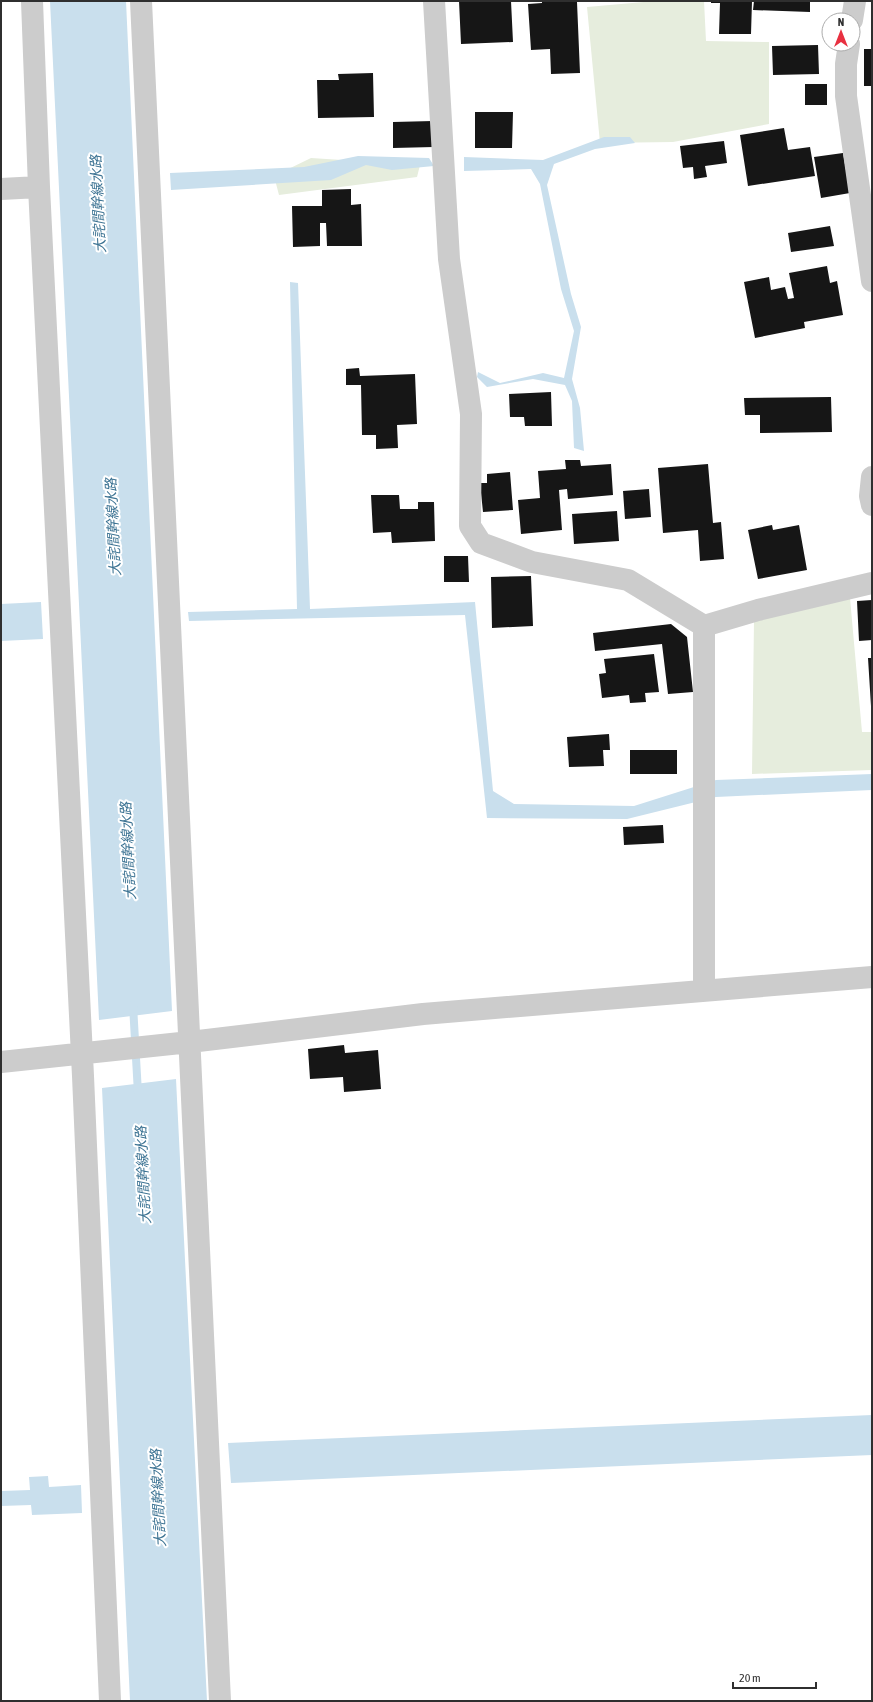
<svg xmlns="http://www.w3.org/2000/svg" width="873" height="1702" viewBox="0 0 873 1702" font-family="'Asap Condensed','Noto Sans JP',sans-serif">
<rect width="100%" height="100%" fill="#fff"/>
<path fill="#e6eddd" d="M655,1H704L706,41L769,42V124L673,142L600,143L587,7Z
M311,158L420,165L417,177L279,195L274,176Z
M850,598L862,732H872V770L752,774L754,620Z"/>
<path fill="#c9dfed" d="M50,1H126L172,1011L99,1020Z
M604,137H630L635,143L595,149L554,164L547,185L571,294L581,327L572,379L580,408L584,451L574,448L572,401L565,385L533,379L487,387L477,377L478,372L500,383L543,373L564,378L574,331L561,289L540,184L531,169L464,171V157L543,160Z
M358,156L429,158L434,166L392,170L366,165L331,180L171,190L170,173L304,167Z
M290,282L298,283L310,609L475,602L493,791L514,804L634,806L716,780L872,774V790L716,797L627,819L487,818L465,615L189,621L188,612L297,609Z
M41,602L43,639L1,641V604Z
M176,1079L207,1701H130L102,1088Z
M872,1415V1455L231,1483L228,1443Z
M48,1476L49,1487L81,1485L82,1513L32,1515L31,1505L1,1506V1491L30,1490L29,1477Z"/>
<g fill="none" stroke-linecap="round" stroke-linejoin="round">
<path stroke="#c9dfed" stroke-width="8" d="M133,1005L138,1093"/>
</g>
<path fill="#161616" d="M459,1H511L513,42L461,44Z
M542,1L577,2L580,73L551,74L550,49L531,50L528,4L542,3Z
M711,1H752L751,34H719L720,3H711Z
M754,1H810V12L753,10Z
M818,45L819,74L773,75L772,46Z
M864,49H872V86H864Z
M373,73L374,117L318,118L317,80H339L338,74Z
M805,84H827V105H805Z
M475,112H513L512,148H475Z
M433,121L434,147L393,148V122Z
M784,128L788,150L810,147L815,176L748,186L740,135Z
M724,141L727,163L705,166L707,177L694,179L693,167L683,168L680,146Z
M843,153L850,193L821,198L814,157Z
M351,189V205L361,204L362,246H327L326,223H320V246L293,247L292,206H322V190Z
M830,226L834,246L791,252L788,233Z
M827,266L830,283L837,281L843,315L804,322L805,328L755,338L744,282L769,277L771,290L785,287L788,299L794,298L789,273Z
M359,368L360,376L415,374L417,424L397,425L398,448L376,449V435H362L361,385H346V369Z
M551,392L552,426H525L524,417H510L509,394Z
M831,397L832,432L760,433V415H745L744,398Z
M565,460H580L581,466L611,464L613,495L568,499L567,489L559,490L562,530L521,534L518,500L540,498L538,471L566,469Z
M708,464L713,523L721,522L724,559L700,561L698,530L663,533L658,468Z
M510,472L513,510L483,512L480,483H487V474Z
M649,489L651,517L625,519L623,491Z
M371,495H399L400,509H418V502H434L435,541L392,543L391,532L373,533Z
M617,511L619,541L574,544L572,514Z
M772,525L773,530L799,525L807,570L758,579L748,530Z
M444,556H468L469,582H444Z
M531,576L533,626L492,628L491,577Z
M872,600V640L859,641L857,601Z
M671,624L687,637L693,692L668,694L662,644L595,651L593,633Z
M654,654L659,692L645,693L646,702L630,703L629,695L602,698L599,674L606,673L604,659Z
M868,658H872V706H871Z
M609,734L610,750H603L604,766L569,767L567,737Z
M630,750H677V774H630Z
M663,825L664,843L624,845L623,827Z
M344,1045L345,1053L378,1050L381,1089L344,1092L343,1077L310,1079L308,1049Z"/>
<g fill="none" stroke-linecap="round" stroke-linejoin="round">
<path stroke="#ccc" stroke-width="22" d="M32,1L39,187L83,1076L110,1701
M141,1L220,1701
M434,1L449,259L471,414L470,526L481,543L532,562L628,580L704,626L758,610L872,583
M852,20L855,1
M849,44L846,64V96L872,281
M1,189L39,187
M872,477L870,496L872,505
M704,991V626
M1,1062L190,1042L423,1014L872,977"/>
</g>
<g text-anchor="middle" stroke-width="4" stroke-linejoin="round" paint-order="stroke">
<g font-size="14" font-style="italic" fill="#3c7393" stroke="#fff">
<text transform="translate(98 204) rotate(-93)" y="5">大詫間幹線水路</text>
<text transform="translate(113 527) rotate(-93)" y="5">大詫間幹線水路</text>
<text transform="translate(128 851) rotate(-93)" y="5">大詫間幹線水路</text>
<text transform="translate(143 1175) rotate(-93)" y="5">大詫間幹線水路</text>
<text transform="translate(158 1498) rotate(-93)" y="5">大詫間幹線水路</text>
</g>
</g>
<rect width="873" height="1702" fill="none" stroke="#2f2f2f" stroke-width="4"/>
<g transform="translate(841 32)"><circle r="19" fill="#ffffff" stroke="#acacac"/>
<path d="M0-3L7 15L0 10L-7 15Z" fill="#e83040"/>
<text y="-6" font-size="11" font-weight="bold" text-anchor="middle" fill="#2f2f2f">N</text>
</g>
<path d="M733 1682v6h83v-6" fill="none" stroke="#2f2f2f" stroke-width="2"/>
<text x="739" y="1682" font-size="12" fill="#2f2f2f" stroke="#ffffff" stroke-width="3" paint-order="stroke">20 m</text>
</svg>
